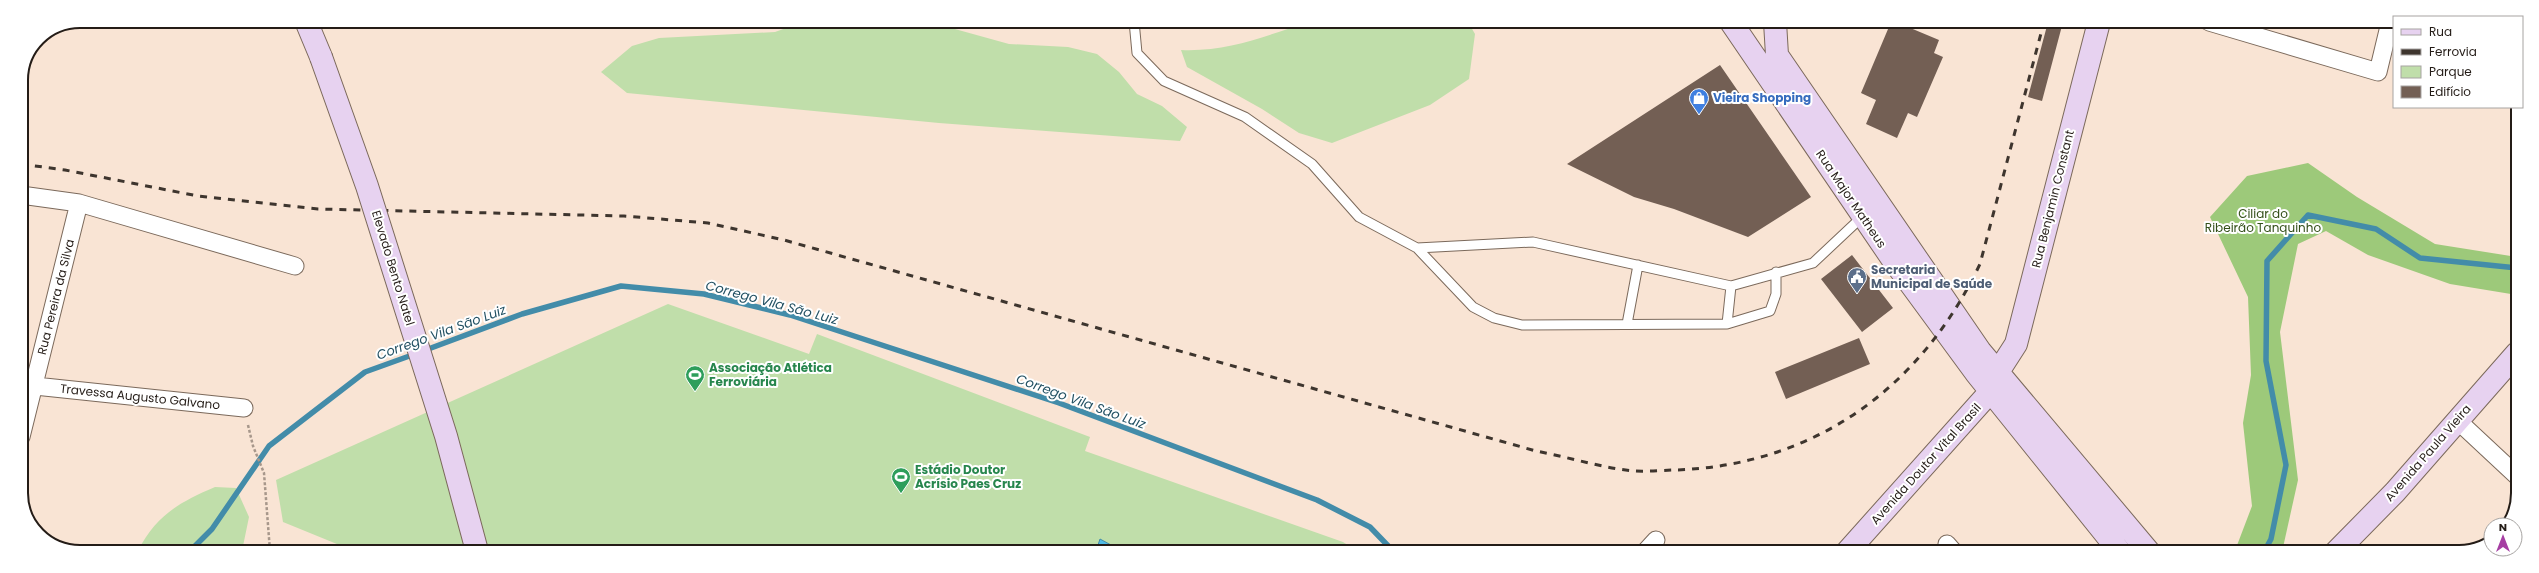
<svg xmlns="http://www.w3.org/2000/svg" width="2539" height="573" viewBox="0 0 2539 573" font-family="Poppins,sans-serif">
<rect width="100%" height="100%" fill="#f9e4d4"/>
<path fill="#c0deaa" d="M926,21L1009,44L1068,47L1097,54L1119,72L1137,94L1162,106L1187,127L1180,141L939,123L627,93L601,72L632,46L659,38L775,32L803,22Z
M1309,22H1468L1475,34L1469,79L1430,105L1332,143L1299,133L1262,109L1187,67L1181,50C1228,52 1265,36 1309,22Z
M668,304L809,354L817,334L1090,437L1085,451L1343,542L1357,551H354L283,522L276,480Z
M215,487L236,488L249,517L242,551H138C156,515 180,502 215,487Z"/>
<path fill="#9dc97a" d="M2308,163L2357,197L2435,244L2517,257V295L2450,284L2368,255L2326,231L2298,244L2280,332L2298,480L2282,552H2232L2236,548L2252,506L2243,423L2251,375L2248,297L2210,217L2247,176Z"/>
<path fill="#50bce7" stroke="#438ca9" d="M1100,539L1122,551H1096Z"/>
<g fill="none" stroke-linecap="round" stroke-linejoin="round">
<path stroke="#438ca9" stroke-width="5.5" d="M423,351L522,314L621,286L704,294L790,315L1059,403L1317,500L1370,527L1394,552
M190,551L212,529L269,446L365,372L415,354
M2264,552L2271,539L2286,465L2266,361L2267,261L2308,215L2376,229L2420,258L2517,268"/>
</g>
<path fill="#735f54" d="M1891,22H1896L1939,40L1934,53L1943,57L1917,117L1908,113L1897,138L1866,124L1876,100L1861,93Z
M2048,22H2063L2042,101L2028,97Z
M1720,65L1811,197L1748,237L1674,209L1634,197L1567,164Z
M1852,255L1893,308L1862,332L1821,279Z
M1859,338L1870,364L1786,399L1775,372Z"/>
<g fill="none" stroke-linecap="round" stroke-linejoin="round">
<defs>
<path id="lane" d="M1134,21L1137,53L1164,81L1245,117L1312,164L1359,217L1417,248L1533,242L1731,286L1813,263L1863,216
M1417,248L1473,307L1494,318L1522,325L1727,324L1770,311L1776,294V272
M1627,324L1638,265
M1727,324L1731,286"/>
<path id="street" d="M2209,22L2378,72L2390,22
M21,195L79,203L295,266
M35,386L244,408
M2457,420L2517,476
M21,437L79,203
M1947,544L1954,552
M1645,552L1656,540"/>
<path id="secondary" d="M306,21L321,57
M1731,22L1893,260L1976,373L2120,552
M1775,22L1777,55L1980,351L2149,552
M1847,552L1990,392L1998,372L2016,344L2099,22
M2336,552L2395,492L2517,353"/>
</defs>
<use href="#lane" stroke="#7b695b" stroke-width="11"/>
<use href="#street" stroke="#7b695b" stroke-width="19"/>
<use href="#secondary" stroke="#7b695b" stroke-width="24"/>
<path stroke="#a7978b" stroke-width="2.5" stroke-dasharray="3 2" stroke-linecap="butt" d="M248,425L253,446L264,473L270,551"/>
<use href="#lane" stroke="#fff" stroke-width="9"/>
<use href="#street" stroke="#fff" stroke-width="17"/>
<use href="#secondary" stroke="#e7d2f0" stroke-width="22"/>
<path stroke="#3e352e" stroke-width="3" stroke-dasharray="7 7" stroke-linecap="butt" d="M21,164L65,170L198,196L318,209L624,216L708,223L784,240L1536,451C1568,457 1602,468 1634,471C1648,472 1663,470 1676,470C1815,465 1921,388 1980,264L2044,22"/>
<defs>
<path id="secondary-bridge" d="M321,57L367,186L446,436L477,551"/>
</defs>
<use href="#secondary-bridge" stroke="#7b695b" stroke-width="24" stroke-linecap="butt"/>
<use href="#secondary-bridge" stroke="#e7d2f0" stroke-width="22"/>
</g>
<defs>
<symbol id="shop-pin" viewBox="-11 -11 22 30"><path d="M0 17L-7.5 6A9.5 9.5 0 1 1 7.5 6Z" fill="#3f7fe0" stroke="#fff"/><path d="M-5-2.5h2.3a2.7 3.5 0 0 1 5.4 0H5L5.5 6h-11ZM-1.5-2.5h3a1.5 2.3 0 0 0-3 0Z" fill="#fff"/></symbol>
<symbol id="civic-pin" viewBox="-11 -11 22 30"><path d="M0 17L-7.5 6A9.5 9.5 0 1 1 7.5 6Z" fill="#5c6f8a" stroke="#fff"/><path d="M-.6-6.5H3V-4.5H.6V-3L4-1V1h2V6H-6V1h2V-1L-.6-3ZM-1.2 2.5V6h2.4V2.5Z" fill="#fff"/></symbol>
<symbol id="stadium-pin" viewBox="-11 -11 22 30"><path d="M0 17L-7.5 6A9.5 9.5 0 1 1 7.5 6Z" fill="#2e9e5b" stroke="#fff"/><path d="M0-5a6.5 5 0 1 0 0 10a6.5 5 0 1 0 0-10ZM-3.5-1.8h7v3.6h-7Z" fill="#fff"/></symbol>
</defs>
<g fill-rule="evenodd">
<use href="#shop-pin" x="1688" y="87" width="22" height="30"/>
<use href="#civic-pin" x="1846" y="266" width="22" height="30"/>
<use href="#stadium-pin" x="684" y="364" width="22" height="30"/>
<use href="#stadium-pin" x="890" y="466" width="22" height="30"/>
</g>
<g text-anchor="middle" stroke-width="4" stroke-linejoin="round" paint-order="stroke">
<g font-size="12" font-weight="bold" fill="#366cbe" stroke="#fff" text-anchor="start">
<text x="1713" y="102">Vieira Shopping</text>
</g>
<g font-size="12" fill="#241c17" stroke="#fff">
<text transform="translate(1851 199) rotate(56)" y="4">Rua Major Matheus</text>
<text transform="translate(2053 199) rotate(-76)" y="4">Rua Benjamin Constant</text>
<text transform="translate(393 268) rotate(73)" y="4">Elevado Bento Natel</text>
<text transform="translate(56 297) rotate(-76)" y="4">Rua Pereira da Silva</text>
<text transform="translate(140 397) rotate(6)" y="4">Travessa Augusto Galvano</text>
<text transform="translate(2428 453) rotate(-49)" y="4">Avenida Paula Vieira</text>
<text transform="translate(1926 464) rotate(-48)" y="4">Avenida Doutor Vital Brasil</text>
</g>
<g font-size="12" fill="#334f19" stroke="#fff">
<text x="2263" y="218">Ciliar do<tspan x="2263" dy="14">Ribeirão Tanquinho</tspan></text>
</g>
<g font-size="12" font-weight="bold" fill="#4e5e75" stroke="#fff" text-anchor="start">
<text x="1871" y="274">Secretaria<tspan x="1871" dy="14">Municipal de Saúde</tspan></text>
</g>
<g font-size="12" font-weight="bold" fill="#27864d" stroke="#fff" text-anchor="start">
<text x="709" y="372">Associação Atlética<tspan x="709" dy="14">Ferroviária</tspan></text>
<text x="915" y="474">Estádio Doutor<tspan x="915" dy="14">Acrísio Paes Cruz</tspan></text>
</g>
<g font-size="13" font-style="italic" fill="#235163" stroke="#fff">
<text transform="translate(772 302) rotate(15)" y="5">Corrego Vila São Luiz</text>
<text transform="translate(441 332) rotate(-20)" y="5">Corrego Vila São Luiz</text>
<text transform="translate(1081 401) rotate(20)" y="5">Corrego Vila São Luiz</text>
</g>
</g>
<path d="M0 0H2539V573H0ZM80 28H2459A52 52 0 0 1 2511 80V493A52 52 0 0 1 2459 545H80A52 52 0 0 1 28 493V80A52 52 0 0 1 80 28Z" fill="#fff" fill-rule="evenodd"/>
<path fill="none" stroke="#241c17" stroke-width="2" d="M80 28H2459A52 52 0 0 1 2511 80V493A52 52 0 0 1 2459 545H80A52 52 0 0 1 28 493V80A52 52 0 0 1 80 28Z"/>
<rect x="2393" y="16" width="130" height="92" fill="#ffffff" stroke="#a7a4a2"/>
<rect x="2401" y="29" width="20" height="6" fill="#e7d2f0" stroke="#a7a4a2"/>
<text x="2429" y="36" font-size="12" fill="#241c17">Rua</text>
<rect x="2401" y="49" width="20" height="6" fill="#3e352e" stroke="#a7a4a2"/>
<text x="2429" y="56" font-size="12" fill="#241c17">Ferrovia</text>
<rect x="2401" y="66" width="20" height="12" fill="#c0deaa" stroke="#a7a4a2"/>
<text x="2429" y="76" font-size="12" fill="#241c17">Parque</text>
<rect x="2401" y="86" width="20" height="12" fill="#735f54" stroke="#a7a4a2"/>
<text x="2429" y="96" font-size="12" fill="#241c17">Edifício</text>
<g transform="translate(2503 537)"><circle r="19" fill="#ffffff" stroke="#a7a4a2"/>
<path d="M0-3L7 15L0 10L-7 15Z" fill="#a63fa3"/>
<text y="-6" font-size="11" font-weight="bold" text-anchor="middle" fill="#241c17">N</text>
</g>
</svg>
